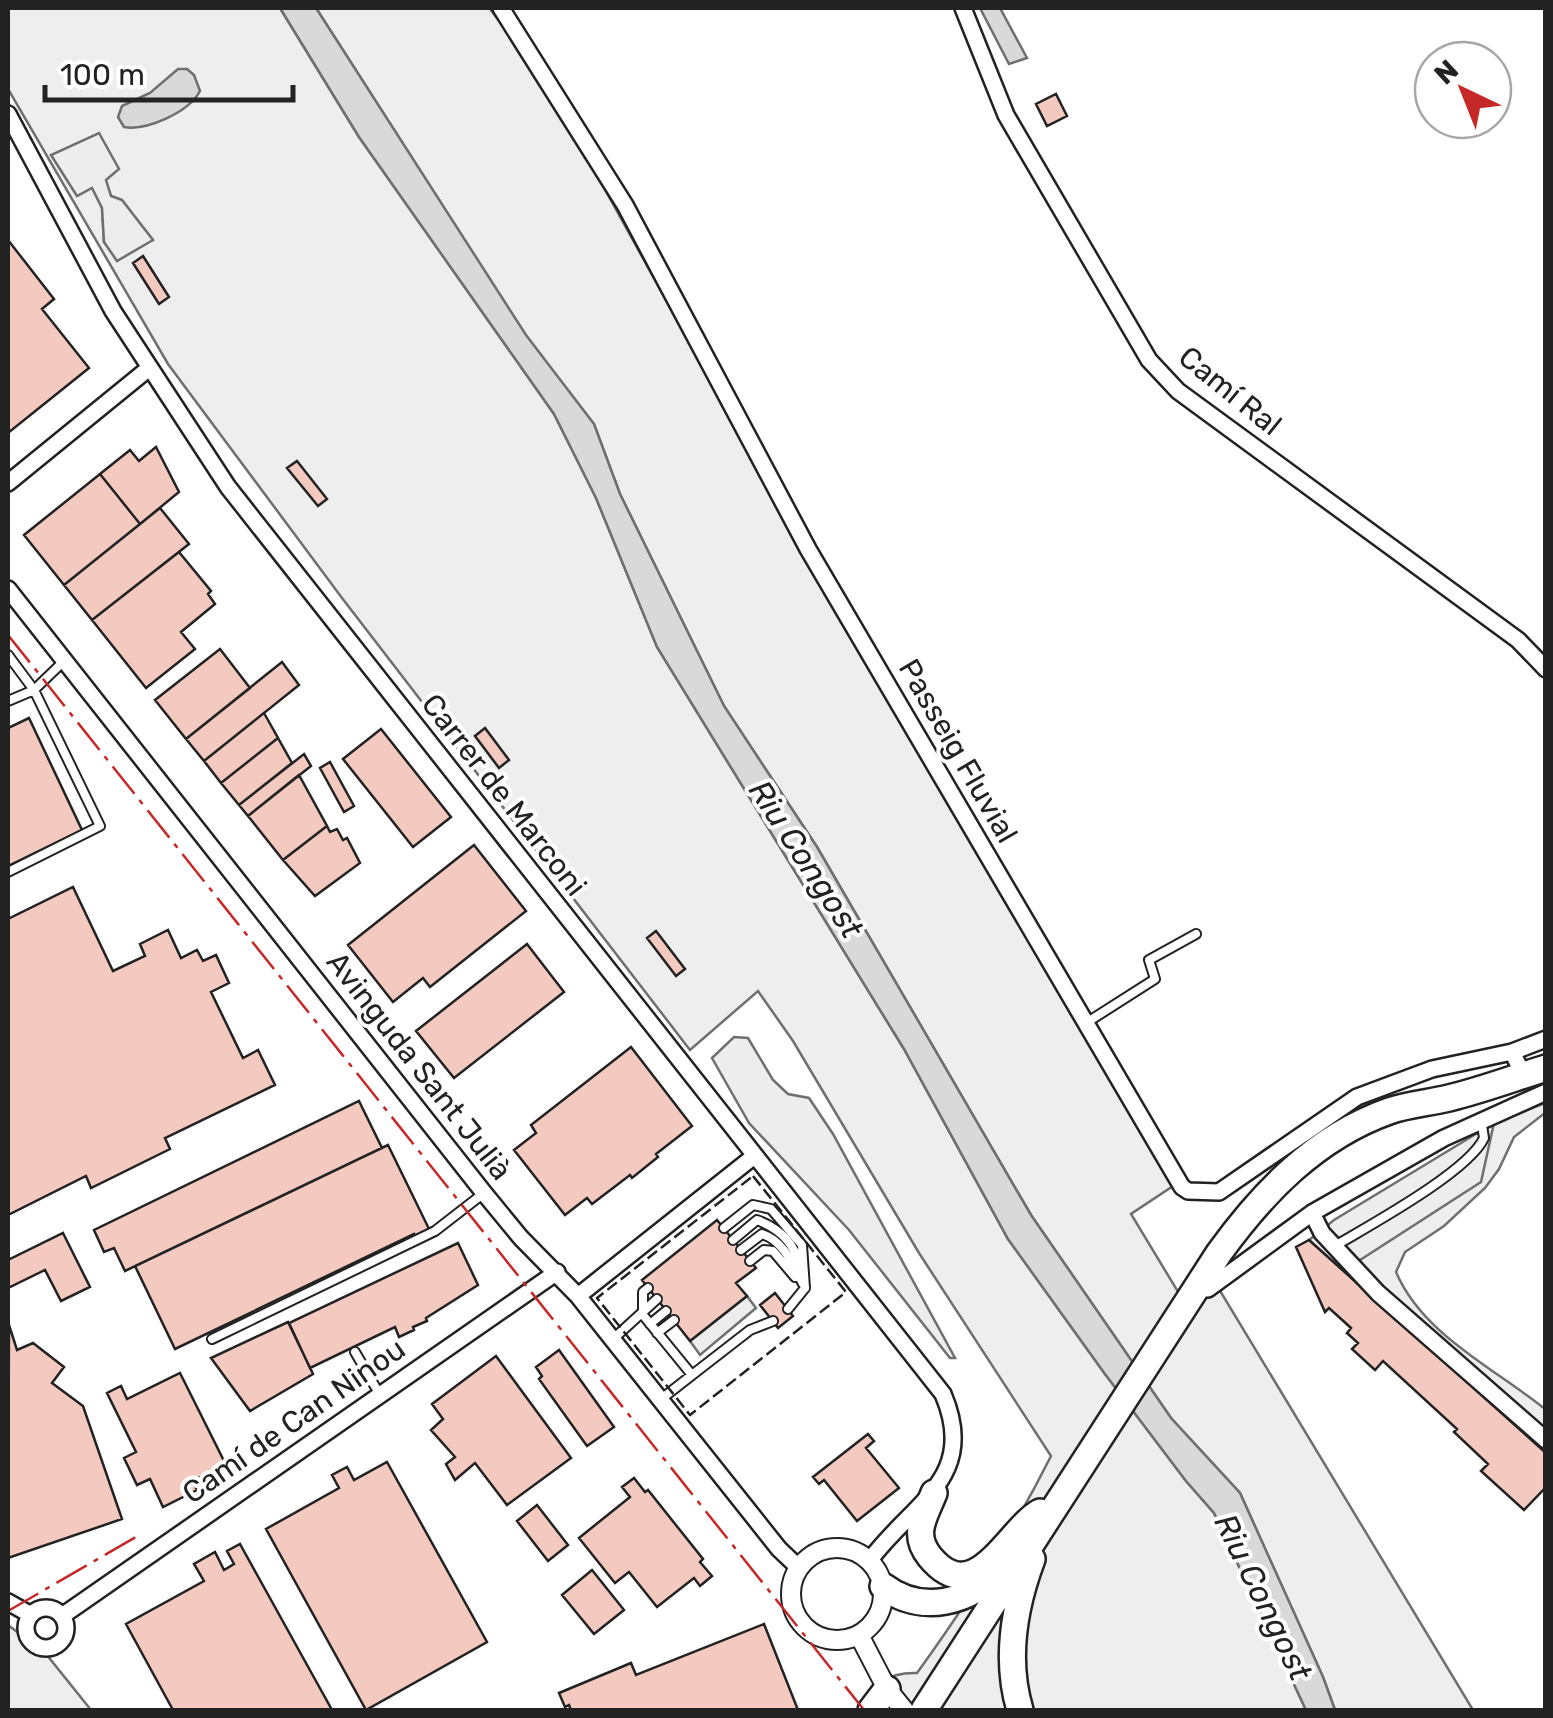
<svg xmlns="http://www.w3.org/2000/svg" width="1553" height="1718" viewBox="0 0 1553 1718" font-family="Rubik,sans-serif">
<rect width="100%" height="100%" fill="#fff"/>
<path fill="#eee" stroke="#6f6f6f" stroke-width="2.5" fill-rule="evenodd" d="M8,8H280L359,137L554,414L596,498L657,647L904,1049L1008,1239L1105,1374L1186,1481L1214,1513L1306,1710H858C875,1685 885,1672 917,1673C967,1604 1013,1532 1051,1456L919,1253L793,1041L758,991L690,1050L342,598L168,364L8,89ZM105,180L111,196L122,200L152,240L104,242L102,208L92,187Z
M316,8H489L505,28L603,186L697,356L1176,1184L1131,1214L1189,1310L1219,1289L1473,1710H1335L1323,1677L1240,1493L1171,1418L1031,1215L817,847L724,706L620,494L594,424L526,336Z
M1545,1103V1113L1514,1137L1499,1169L1485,1188L1444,1226L1405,1252L1396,1272C1423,1335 1494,1368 1545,1409V1453L1343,1271L1361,1259L1494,1123Z
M8,1625L46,1654L91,1710H8Z"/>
<path fill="#ededed" stroke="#6f6f6f" stroke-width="2.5" d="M99,133L119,169L106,180L111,196L122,200L153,240L117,261L104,242L102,208L92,188L77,196L51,155Z
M734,1037L748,1038L773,1080L788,1094L809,1098L833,1134L955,1358H950L849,1230L749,1123L712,1058Z
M1494,1123L1481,1182L1343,1271L1309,1240L1334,1220Z
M747,1296L756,1308L700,1355L690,1341Z"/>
<path fill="#d9d9d9" stroke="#6f6f6f" stroke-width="2.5" d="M280,8H316L526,335L594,424L620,494L724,706L817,847L1031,1215L1171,1418L1240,1493L1323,1677L1335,1710H1306L1214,1513L1186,1481L1105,1374L1008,1239L904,1049L657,647L596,498L554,414L359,137Z
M980,8H1000L1027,58L1009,64Z
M178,69H187L194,75L200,91C189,112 147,131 124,127L118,117L122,106L150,93Z"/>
<path fill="#f3c9c0" stroke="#222" stroke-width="2.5" d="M1056,94L1067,116L1047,126L1036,104Z
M8,240L54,299L42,309L89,368L8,433Z
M143,256L169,297L159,304L133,263Z
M156,447L179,492L140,524L100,474L130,450L139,461Z
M297,461L327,499L318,506L287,468Z
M100,474L140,524L64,585L24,535Z
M160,508L189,544L92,620L64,585Z
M179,552L211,591L208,594L215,604L181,632L195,649L146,688L92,620Z
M220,649L250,688L186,739L155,700Z
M282,662L299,685L204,761L186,739Z
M264,713L278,738L221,783L204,761Z
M29,718L82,830L8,866V728Z
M485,728L509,760L499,768L475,736Z
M381,729L451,817L413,847L343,759Z
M278,738L292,763L239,805L221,783Z
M304,754L311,766L248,816L239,805Z
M330,762L354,806L344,812L320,768Z
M299,775L327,826L283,860L248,816Z
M327,826L330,832L337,829L343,840L347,838L360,863L315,896L283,860Z
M474,845L526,911L430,987L423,978L393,1002L348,945Z
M73,887L113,971L145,956L140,944L168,930L181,958L197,950L203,961L216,955L229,983L211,992L243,1058L258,1050L275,1085L165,1138L170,1149L91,1188L86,1176L8,1215V919Z
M656,931L685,969L676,976L647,938Z
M527,944L564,992L454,1078L416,1031Z
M631,1047L692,1126L656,1154L658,1157L632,1178L630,1175L592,1204L587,1198L565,1215L514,1150L536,1133L531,1125Z
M359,1101L382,1148L125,1271L114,1248L104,1252L94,1230Z
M388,1145L431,1233L416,1239L414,1234L175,1349L135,1266Z
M717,1220L756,1268L736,1283L747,1296L690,1341L642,1280Z
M63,1233L90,1287L61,1301L45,1270L8,1288V1260Z
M1309,1240L1546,1453V1487L1524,1510L1481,1471L1488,1464L1454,1432L1457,1429L1383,1361L1375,1370L1352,1349L1358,1343L1347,1333L1351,1328L1329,1308L1325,1312L1296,1247Z
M458,1243L478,1285L426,1318L427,1321L413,1327L414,1330L399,1337L395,1327L310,1368L289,1323Z
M775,1293L793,1316L778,1328L760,1305Z
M288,1322L313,1374L250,1411L211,1358Z
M9,1325L17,1350L33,1343L64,1367L52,1383L83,1406L122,1519L8,1558Z
M559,1350L614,1427L587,1446L539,1379L542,1376L536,1367Z
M496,1356L571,1458L507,1505L475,1463L455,1480L446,1464L455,1457L431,1430L443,1419L432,1404Z
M180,1373L226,1465L192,1481L197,1490L163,1507L150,1479L137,1485L124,1458L136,1452L107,1393L121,1386L127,1399Z
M868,1434L874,1441L866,1448L899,1488L857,1521L824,1480L819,1484L813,1477Z
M387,1462L487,1642L366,1710L266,1529L339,1488L332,1475L347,1467L354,1480Z
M634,1478L645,1492L648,1490L703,1559L700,1562L712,1576L700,1586L694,1578L657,1607L629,1572L615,1583L579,1538L630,1497L622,1487Z
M537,1505L568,1545L548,1561L517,1521Z
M240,1544L332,1710H173L126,1624L204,1581L194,1564L215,1552L224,1570L234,1564L227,1551Z
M592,1570L624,1610L594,1634L562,1595Z
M764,1624L798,1710H571L569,1705L565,1707L559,1693L631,1663L636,1675Z"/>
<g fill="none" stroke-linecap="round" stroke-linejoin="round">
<defs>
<path id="service" d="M8,655L34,690L100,826L8,872
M8,701L34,690L65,660
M1086,1023L1155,979L1149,960L1196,934
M724,1228L753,1205L771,1209L802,1245L805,1288
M733,1240L757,1220C778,1228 794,1242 799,1264
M1335,1246C1370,1225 1468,1172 1484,1138L1481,1119
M741,1250L762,1234C784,1241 793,1265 803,1284
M750,1261L764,1250L773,1251L795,1277
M788,1309L805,1288
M643,1315L692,1375L750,1330L773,1321
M643,1315V1292L648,1288
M650,1324L666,1311
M657,1333L674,1320
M212,1339L435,1231L484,1193
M612,1340L657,1299
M355,1352L380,1395
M660,1400L692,1375"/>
<path id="minor" d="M501,8L625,205L808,549L1182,1187L1188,1191L1219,1192L1357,1097L1432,1069L1512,1052L1519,1066
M963,8L1006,115L1149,360L1178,391L1518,640L1546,669
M8,114L113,311L228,487L943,1394C979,1478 912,1503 870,1560
M8,483L148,369
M8,589L484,1193L521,1238L578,1296L779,1549L799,1568
M1512,1052L1546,1039
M1312,1213L1322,1233L1378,1293L1546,1440
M1208,1289L1312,1213L1444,1138L1546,1092
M578,1296L753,1157
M8,1602L31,1615
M26 1628a20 20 0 1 1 40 0a20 20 0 1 1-40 0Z
M62,1616L557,1272"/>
<path id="tertiary" d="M791 1594a46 46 0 1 1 92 0a46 46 0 1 1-92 0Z
M859,1635L887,1689L904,1710"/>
<path id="trunk" d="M934,1493C925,1516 911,1534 930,1557C975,1611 1008,1530 1040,1512
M883,1586C921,1615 971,1604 1001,1567
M871,1710L887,1689
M924,1710L1219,1253C1263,1192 1316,1137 1389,1111C1409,1104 1429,1103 1449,1098C1482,1090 1514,1078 1546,1068
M1020,1710C1005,1660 1014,1607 1032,1559"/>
</defs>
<use href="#service" stroke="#222" stroke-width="12"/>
<use href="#minor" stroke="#222" stroke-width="20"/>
<use href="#tertiary" stroke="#222" stroke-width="22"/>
<use href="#trunk" stroke="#222" stroke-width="30"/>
<use href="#service" stroke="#fff" stroke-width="8"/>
<use href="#minor" stroke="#fff" stroke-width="15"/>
<use href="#tertiary" stroke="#fff" stroke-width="18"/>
<use href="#trunk" stroke="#fff" stroke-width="25"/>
<path stroke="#222" stroke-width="2.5" stroke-dasharray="12 5" stroke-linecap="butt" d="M753,1176L846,1292L690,1415L597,1298Z"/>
<path stroke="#c62828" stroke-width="2.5" stroke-dasharray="35 8 5 8" stroke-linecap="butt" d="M8,635L864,1710
M8,1611L141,1534"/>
</g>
<g text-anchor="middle" stroke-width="8" stroke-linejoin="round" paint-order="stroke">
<g font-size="30" fill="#222" stroke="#fff">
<text transform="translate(1230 391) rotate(39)" y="10">Camí Ral</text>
<text transform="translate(958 751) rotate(60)" y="10">Passeig Fluvial</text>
<text transform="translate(504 795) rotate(52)" y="10">Carrer de Marconi</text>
<text transform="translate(419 1066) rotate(52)" y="10">Avinguda Sant Julià</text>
<text transform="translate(294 1421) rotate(-35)" y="10">Camí de Can Ninou</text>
</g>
<g font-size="32" font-style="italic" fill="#222" stroke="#fff">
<text transform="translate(806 859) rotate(57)" y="11">Riu Congost</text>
<text transform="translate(1263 1597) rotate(64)" y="11">Riu Congost</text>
</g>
</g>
<rect width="1553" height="1718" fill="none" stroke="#222222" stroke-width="20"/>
<g transform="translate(1463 90) rotate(317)"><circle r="48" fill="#ffffff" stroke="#a7a7a7" stroke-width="2.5"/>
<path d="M0-8L18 38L0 25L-18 38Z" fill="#c62828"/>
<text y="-15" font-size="28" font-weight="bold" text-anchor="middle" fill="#222222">N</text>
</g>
<path d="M45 85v15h248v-15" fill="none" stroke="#222222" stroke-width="5"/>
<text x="60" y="85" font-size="30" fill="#222222" stroke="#ffffff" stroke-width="8" paint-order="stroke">100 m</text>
</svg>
